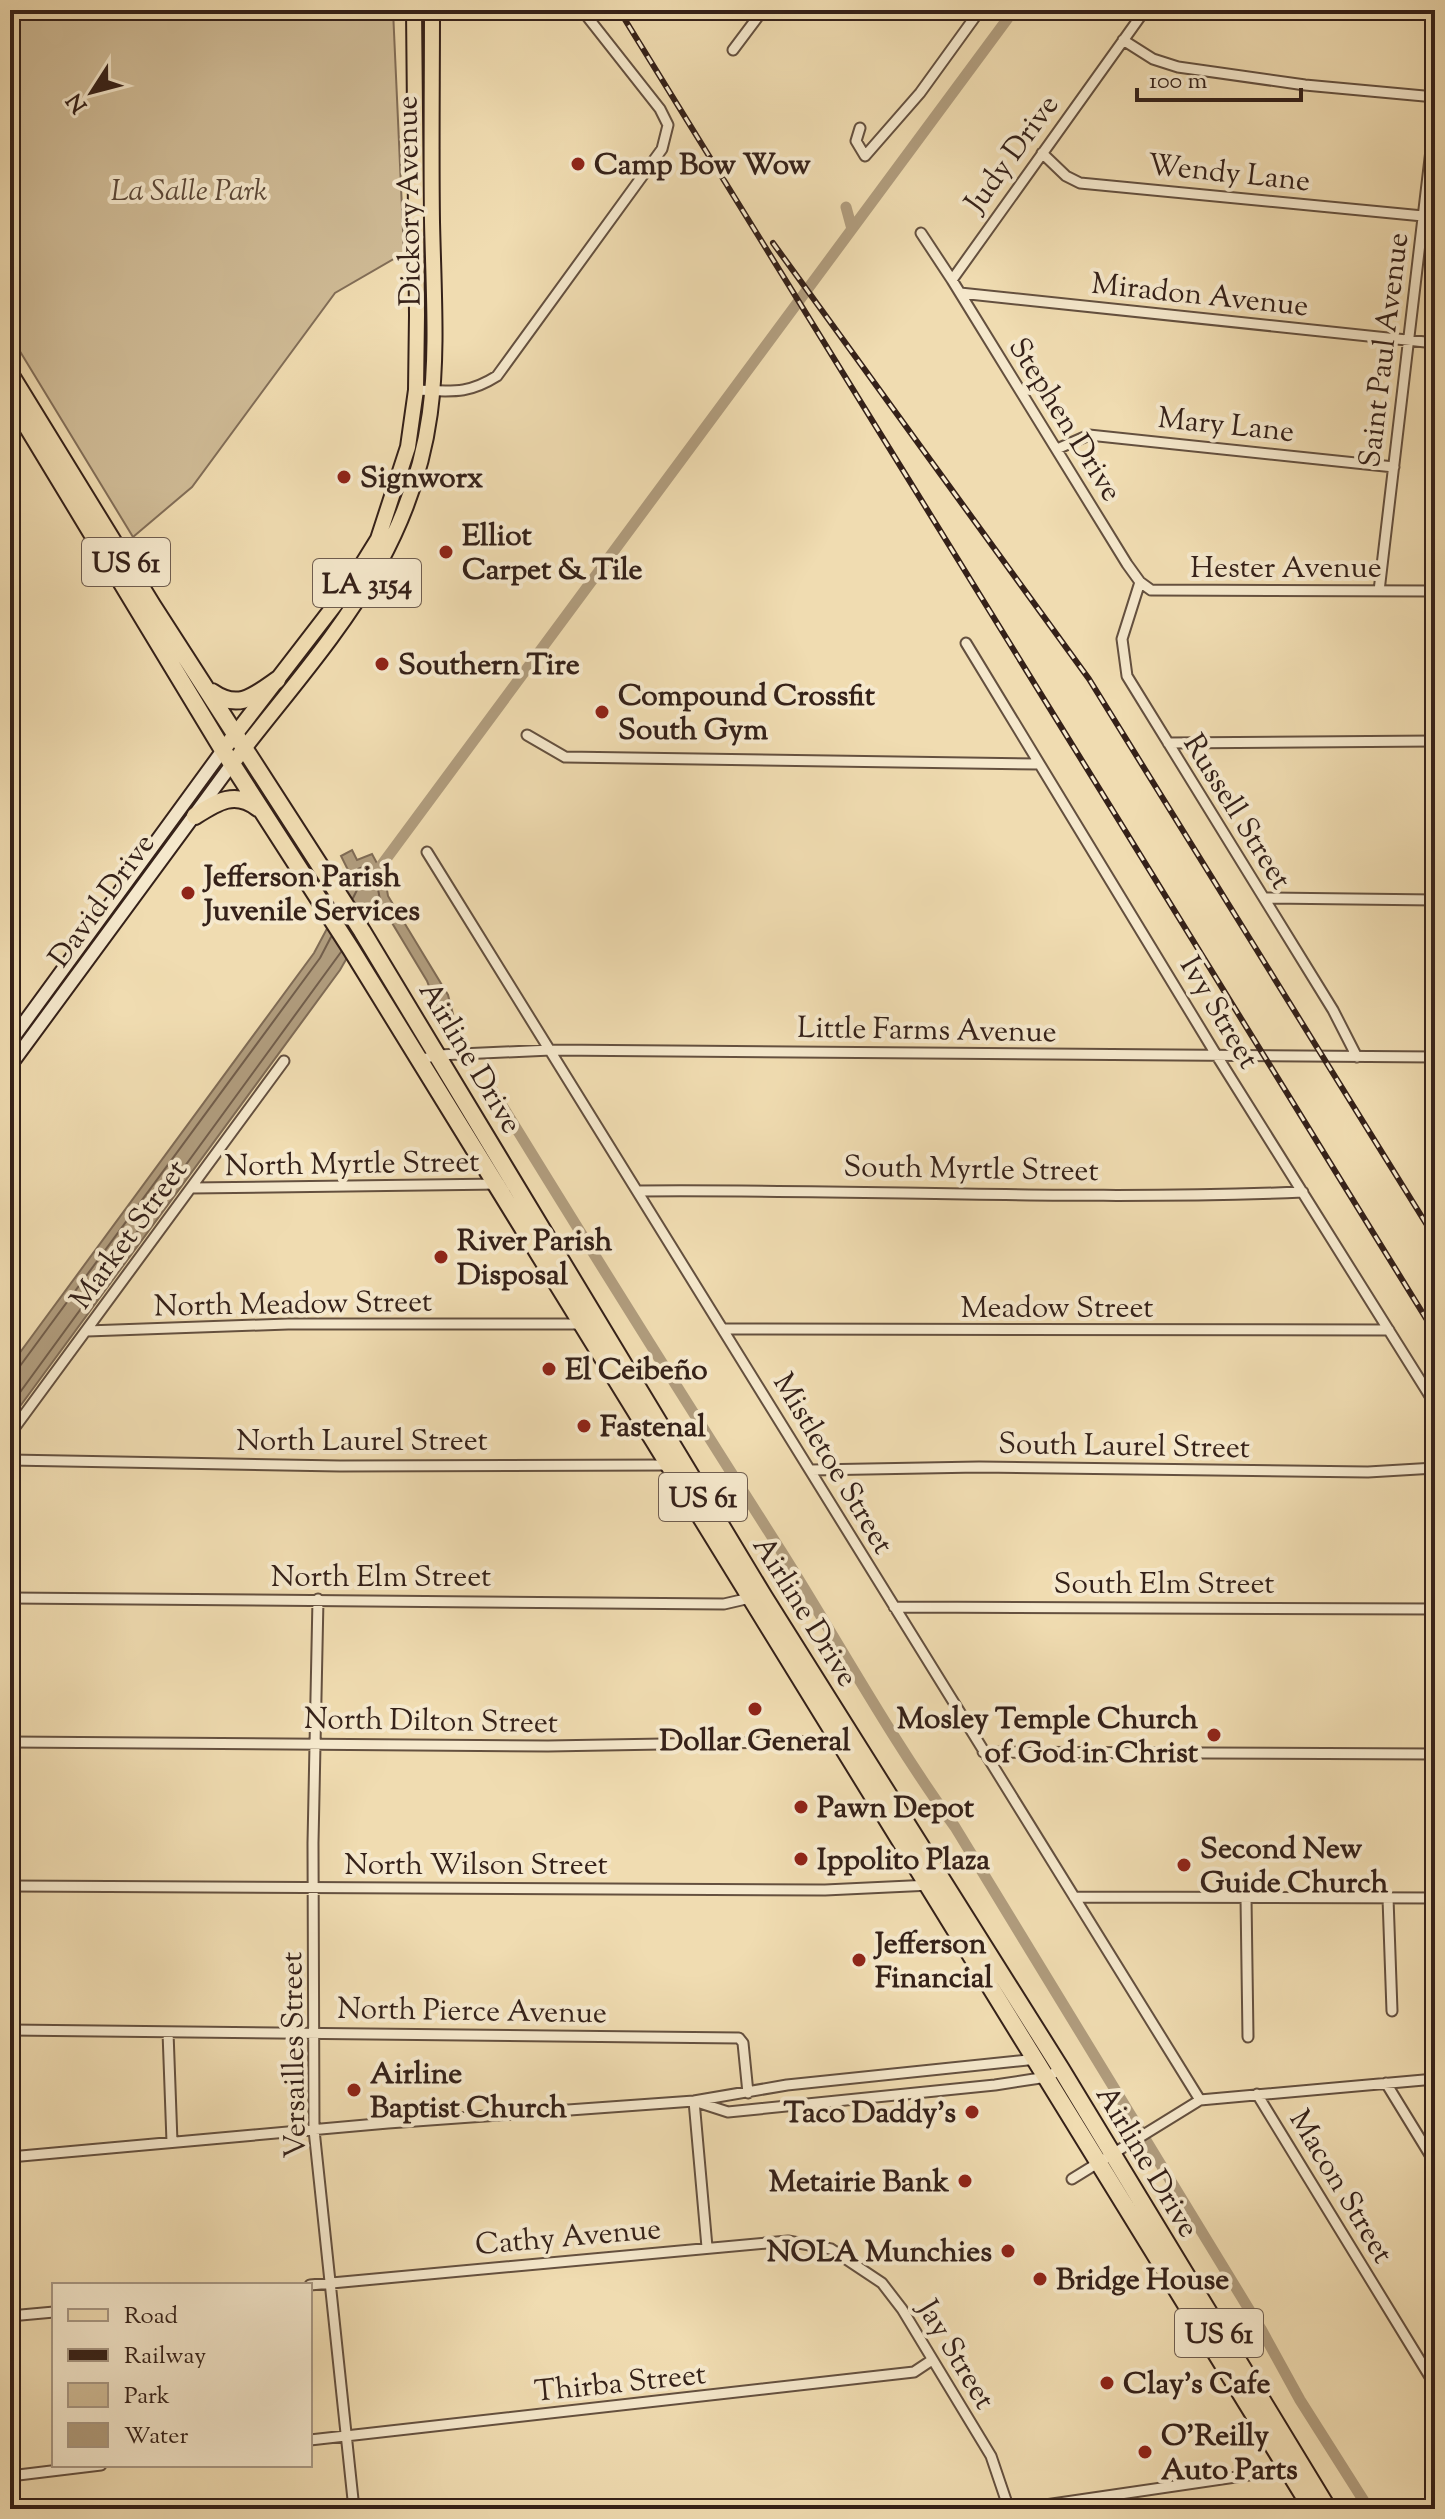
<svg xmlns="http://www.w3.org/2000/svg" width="1445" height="2519" viewBox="0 0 1445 2519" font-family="'Sorts Mill Goudy',serif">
<rect width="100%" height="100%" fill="#f0dcb1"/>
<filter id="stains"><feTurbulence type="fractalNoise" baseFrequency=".0025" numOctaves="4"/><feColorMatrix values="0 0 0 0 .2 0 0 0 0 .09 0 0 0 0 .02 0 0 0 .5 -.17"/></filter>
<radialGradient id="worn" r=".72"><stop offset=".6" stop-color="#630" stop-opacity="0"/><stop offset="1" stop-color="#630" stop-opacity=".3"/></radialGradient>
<path fill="#d0bc97" stroke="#826e58" stroke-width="2" d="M10,10H393L404,253L335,293L192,487L133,537L10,335Z"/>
<path fill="#b09c7d" stroke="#7f6b55" stroke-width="2" d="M352,850L357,860L372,854L385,878L388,896L448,995L453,1014L441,1018L427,981L386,913L382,910L371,916L340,970L10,1420V1366L314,953L353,880L341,856Z"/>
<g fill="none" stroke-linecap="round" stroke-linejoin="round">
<path stroke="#725e4b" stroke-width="2" d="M353,898L361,882L358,869L368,865L376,878L380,900L363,914
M10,1370L20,1366L320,958L331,937
M10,1406L341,952"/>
<path stroke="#b09c7d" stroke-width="11" d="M846,207L852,229
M372,878L1014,10
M492,1089C587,1244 683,1397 781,1551C839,1643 891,1739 955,1827L1261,2329L1300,2400L1369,2509"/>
<defs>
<path id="street" d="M1123,40L1153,59L1178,67L1305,85L1435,97
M733,50L763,10
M860,128L856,141L865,156L920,93L980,10
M1042,153L1066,176L1080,183L1423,216
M921,233L952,280L1145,10
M952,280L1127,564L1140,582L1151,590L1435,591
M960,293L1435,343
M416,390C451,391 467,395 497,376L662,149L668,125L660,109L582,10
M1057,449L1089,435L1394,467
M1140,582L1122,639L1127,676L1333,1010L1357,1057
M1379,591L1435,116
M966,643L1217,1056L1435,1404
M527,735L565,757L1039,764
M1168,743L1435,741
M427,852L1200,2100
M1264,898L1435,900
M419,1060L438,1055L551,1050L1435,1057
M191,1188L500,1184
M638,1191C859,1189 1082,1201 1303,1192
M725,1329L1389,1330
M87,1331L288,1324H584
M10,1434L284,1061
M10,1460L340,1466L670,1465
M812,1470L979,1467L1368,1472L1435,1468
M10,1598L724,1604L750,1598
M318,1599L313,1843L314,2130L354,2509
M894,1607L1435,1609
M10,1742L548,1746L841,1741
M983,1752L1435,1754
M10,1886L825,1890L931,1885
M1074,1897L1435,1898
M1246,1898L1248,2037
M1388,1898L1392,2011
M10,2030L739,2038L743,2043L748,2093
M168,2032L172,2142
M1386,2083L1435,2163
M1257,2094L1435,2385
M694,2101L728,2112L995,2085L1047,2077L1061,2069
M694,2101L707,2247
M10,2157L388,2123L694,2101L787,2085L1037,2059
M1072,2179L1200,2100L1435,2079
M310,2285L788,2241L831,2249L882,2283L902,2309L991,2456L1009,2509
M10,2316L54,2312
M310,2440L914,2372L932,2360
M10,2476L101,2465
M1018,2509L1291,2469"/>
<path id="secondary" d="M10,1042L223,750
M10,1066L232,764"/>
<path id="primary" d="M223,750L347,589L378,539L408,447L416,390L417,315L414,10
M232,764C282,698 338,637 379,564C446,442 435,354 432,222C431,152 432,81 432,10"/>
<path id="highway" d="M10,374L152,605L362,931L764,1597L1061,2069L1328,2509
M10,398L223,750L351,949L1312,2509
M212,692C238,710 253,697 277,680
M195,816C217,802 235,790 258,808"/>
</defs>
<use href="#street" stroke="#64503f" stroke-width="13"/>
<use href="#secondary" stroke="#352119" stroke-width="16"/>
<use href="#primary" stroke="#352119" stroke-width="18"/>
<use href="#highway" stroke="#352119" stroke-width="20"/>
<use href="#street" stroke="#f5e8cc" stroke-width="9"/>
<use href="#secondary" stroke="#f5e8cc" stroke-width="12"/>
<use href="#primary" stroke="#f0dcb1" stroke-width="14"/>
<use href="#highway" stroke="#f0dcb1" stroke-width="16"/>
<defs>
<path id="rail" d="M619,10L1435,1333
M773,243L1089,679L1435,1238"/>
</defs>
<use href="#rail" stroke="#352119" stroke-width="6"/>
<use href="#rail" stroke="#f5e8cc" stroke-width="3" stroke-dasharray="9" stroke-linecap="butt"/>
</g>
<g fill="#8f2418" stroke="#f5e8cc" stroke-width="3">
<circle cx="578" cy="164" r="8"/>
<circle cx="344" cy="477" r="8"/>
<circle cx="446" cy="552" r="8"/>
<circle cx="382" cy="664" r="8"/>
<circle cx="602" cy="712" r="8"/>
<circle cx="188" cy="893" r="8"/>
<circle cx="441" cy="1257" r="8"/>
<circle cx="549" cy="1369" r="8"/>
<circle cx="584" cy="1426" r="8"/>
<circle cx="755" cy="1709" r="8"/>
<circle cx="1214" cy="1735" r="8"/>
<circle cx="801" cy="1807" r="8"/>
<circle cx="801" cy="1859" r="8"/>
<circle cx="1184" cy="1865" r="8"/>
<circle cx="859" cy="1960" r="8"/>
<circle cx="354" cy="2090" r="8"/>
<circle cx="972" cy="2112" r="8"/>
<circle cx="965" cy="2181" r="8"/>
<circle cx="1008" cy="2251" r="8"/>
<circle cx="1040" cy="2279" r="8"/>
<circle cx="1107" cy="2383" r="8"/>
<circle cx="1145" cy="2452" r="8"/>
</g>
<g text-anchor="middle" stroke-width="8" stroke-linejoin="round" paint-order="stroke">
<g fill="#f5e8cc" stroke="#6f5d4f" stroke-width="2">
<rect x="82" y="538" width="88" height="48" rx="6"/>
<rect x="313" y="559" width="108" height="48" rx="6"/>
<rect x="659" y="1473" width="88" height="48" rx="6"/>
<rect x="1175" y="2309" width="88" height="48" rx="6"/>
</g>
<g font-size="28" font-weight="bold" fill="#352119">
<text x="126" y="572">US 61</text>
<text x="367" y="593">LA 3154</text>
<text x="703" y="1507">US 61</text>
<text x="1219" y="2343">US 61</text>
</g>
<g font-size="30" fill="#352119" stroke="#f5e8cc">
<text transform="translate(1011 153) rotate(-54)" y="10">Judy Drive</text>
<text transform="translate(1229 172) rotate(6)" y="10">Wendy Lane</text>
<text transform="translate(408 201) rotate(-91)" y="10">Dickory Avenue</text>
<text transform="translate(1200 294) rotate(6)" y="10">Miradon Avenue</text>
<text transform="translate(1383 350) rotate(-83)" y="10">Saint Paul Avenue</text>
<text transform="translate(1066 419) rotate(58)" y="10">Stephen Drive</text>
<text transform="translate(1226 424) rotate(6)" y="10">Mary Lane</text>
<text x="1286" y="577">Hester Avenue</text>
<text transform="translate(1238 811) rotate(58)" y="10">Russell Street</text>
<text transform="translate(101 900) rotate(-54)" y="10">David Drive</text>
<text transform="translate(1220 1012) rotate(59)" y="10">Ivy Street</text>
<text transform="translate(927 1029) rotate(1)" y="10">Little Farms Avenue</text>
<text transform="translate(471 1057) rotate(59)" y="10">Airline Drive</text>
<text transform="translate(352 1163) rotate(-1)" y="10">North Myrtle Street</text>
<text transform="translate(971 1168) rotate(1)" y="10">South Myrtle Street</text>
<text transform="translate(128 1234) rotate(-54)" y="10">Market Street</text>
<text transform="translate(293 1303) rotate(-1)" y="10">North Meadow Street</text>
<text x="1057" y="1317">Meadow Street</text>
<text x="362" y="1450">North Laurel Street</text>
<text transform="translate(1124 1445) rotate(1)" y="10">South Laurel Street</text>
<text transform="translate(834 1463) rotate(59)" y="10">Mistletoe Street</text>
<text x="381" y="1586">North Elm Street</text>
<text x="1164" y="1593">South Elm Street</text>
<text transform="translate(806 1611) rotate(58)" y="10">Airline Drive</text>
<text transform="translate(431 1720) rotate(1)" y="10">North Dilton Street</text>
<text x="476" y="1874">North Wilson Street</text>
<text transform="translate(472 2010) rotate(1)" y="10">North Pierce Avenue</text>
<text transform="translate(293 2055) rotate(-91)" y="10">Versailles Street</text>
<text transform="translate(1148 2161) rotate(59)" y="10">Airline Drive</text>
<text transform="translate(1342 2186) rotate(59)" y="10">Macon Street</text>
<text transform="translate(568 2236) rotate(-5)" y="10">Cathy Avenue</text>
<text transform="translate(957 2354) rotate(59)" y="10">Jay Street</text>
<text transform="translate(620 2382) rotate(-6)" y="10">Thirba Street</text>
</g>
<g font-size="30" font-weight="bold" fill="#352119" stroke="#f5e8cc" text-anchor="start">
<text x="594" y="174">Camp Bow Wow</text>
<text x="360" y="487">Signworx</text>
<text x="462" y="545">Elliot<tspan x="462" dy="34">Carpet &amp; Tile</tspan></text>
<text x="398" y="674">Southern Tire</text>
<text x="618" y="705">Compound Crossfit<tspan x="618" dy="34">South Gym</tspan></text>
<text x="204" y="886">Jefferson Parish<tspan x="204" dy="34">Juvenile Services</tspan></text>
<text x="457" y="1250">River Parish<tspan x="457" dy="34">Disposal</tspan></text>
<text x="565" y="1379">El Ceibeño</text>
<text x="600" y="1436">Fastenal</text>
<text x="1198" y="1728" text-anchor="end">Mosley Temple Church<tspan x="1198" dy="34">of God in Christ</tspan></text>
<text x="755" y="1750" text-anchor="middle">Dollar General</text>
<text x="817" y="1817">Pawn Depot</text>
<text x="1200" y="1858">Second New<tspan x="1200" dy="34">Guide Church</tspan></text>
<text x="817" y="1869">Ippolito Plaza</text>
<text x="875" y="1953">Jefferson<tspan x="875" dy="34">Financial</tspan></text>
<text x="370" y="2083">Airline<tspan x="370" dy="34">Baptist Church</tspan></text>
<text x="956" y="2122" text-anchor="end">Taco Daddy's</text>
<text x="949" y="2191" text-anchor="end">Metairie Bank</text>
<text x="992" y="2261" text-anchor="end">NOLA Munchies</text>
<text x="1056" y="2289">Bridge House</text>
<text x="1123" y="2393">Clay's Cafe</text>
<text x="1161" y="2445">O'Reilly<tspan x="1161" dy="34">Auto Parts</tspan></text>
</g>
<g font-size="30" font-style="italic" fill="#5c4838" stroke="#f5e8cc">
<text x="189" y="200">La Salle Park</text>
</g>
</g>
<rect width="1445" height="2519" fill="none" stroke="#f0dcb1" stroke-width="40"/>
<rect x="12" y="12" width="1421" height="2495" fill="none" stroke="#352119" stroke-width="4"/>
<rect x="20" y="20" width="1405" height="2479" fill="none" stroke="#352119" stroke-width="2"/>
<rect x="52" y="2283" width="260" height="184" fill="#f5e8cc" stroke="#a89884" stroke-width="2"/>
<rect x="68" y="2309" width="40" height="12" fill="#f0dcb1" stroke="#a89884" stroke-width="2"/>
<text x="124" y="2323" font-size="24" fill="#352119">Road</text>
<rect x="68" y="2349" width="40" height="12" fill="#352119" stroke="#a89884" stroke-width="2"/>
<text x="124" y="2363" font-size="24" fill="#352119">Railway</text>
<rect x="68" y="2383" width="40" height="24" fill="#d0bc97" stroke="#a89884" stroke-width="2"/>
<text x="124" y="2403" font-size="24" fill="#352119">Park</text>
<rect x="68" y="2423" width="40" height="24" fill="#b09c7d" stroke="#a89884" stroke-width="2"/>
<text x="124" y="2443" font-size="24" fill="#352119">Water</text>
<g transform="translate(92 92) rotate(234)" stroke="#f5e8cc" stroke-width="6" paint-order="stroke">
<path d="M0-6L14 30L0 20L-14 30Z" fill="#352119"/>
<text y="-12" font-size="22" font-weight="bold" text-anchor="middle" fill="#352119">N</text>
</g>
<path d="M1137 88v12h164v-12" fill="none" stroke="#352119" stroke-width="4"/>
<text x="1149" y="88" font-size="24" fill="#352119" stroke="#f5e8cc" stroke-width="6" paint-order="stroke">100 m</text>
<rect width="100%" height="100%" filter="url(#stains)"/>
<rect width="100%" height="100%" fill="url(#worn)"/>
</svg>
